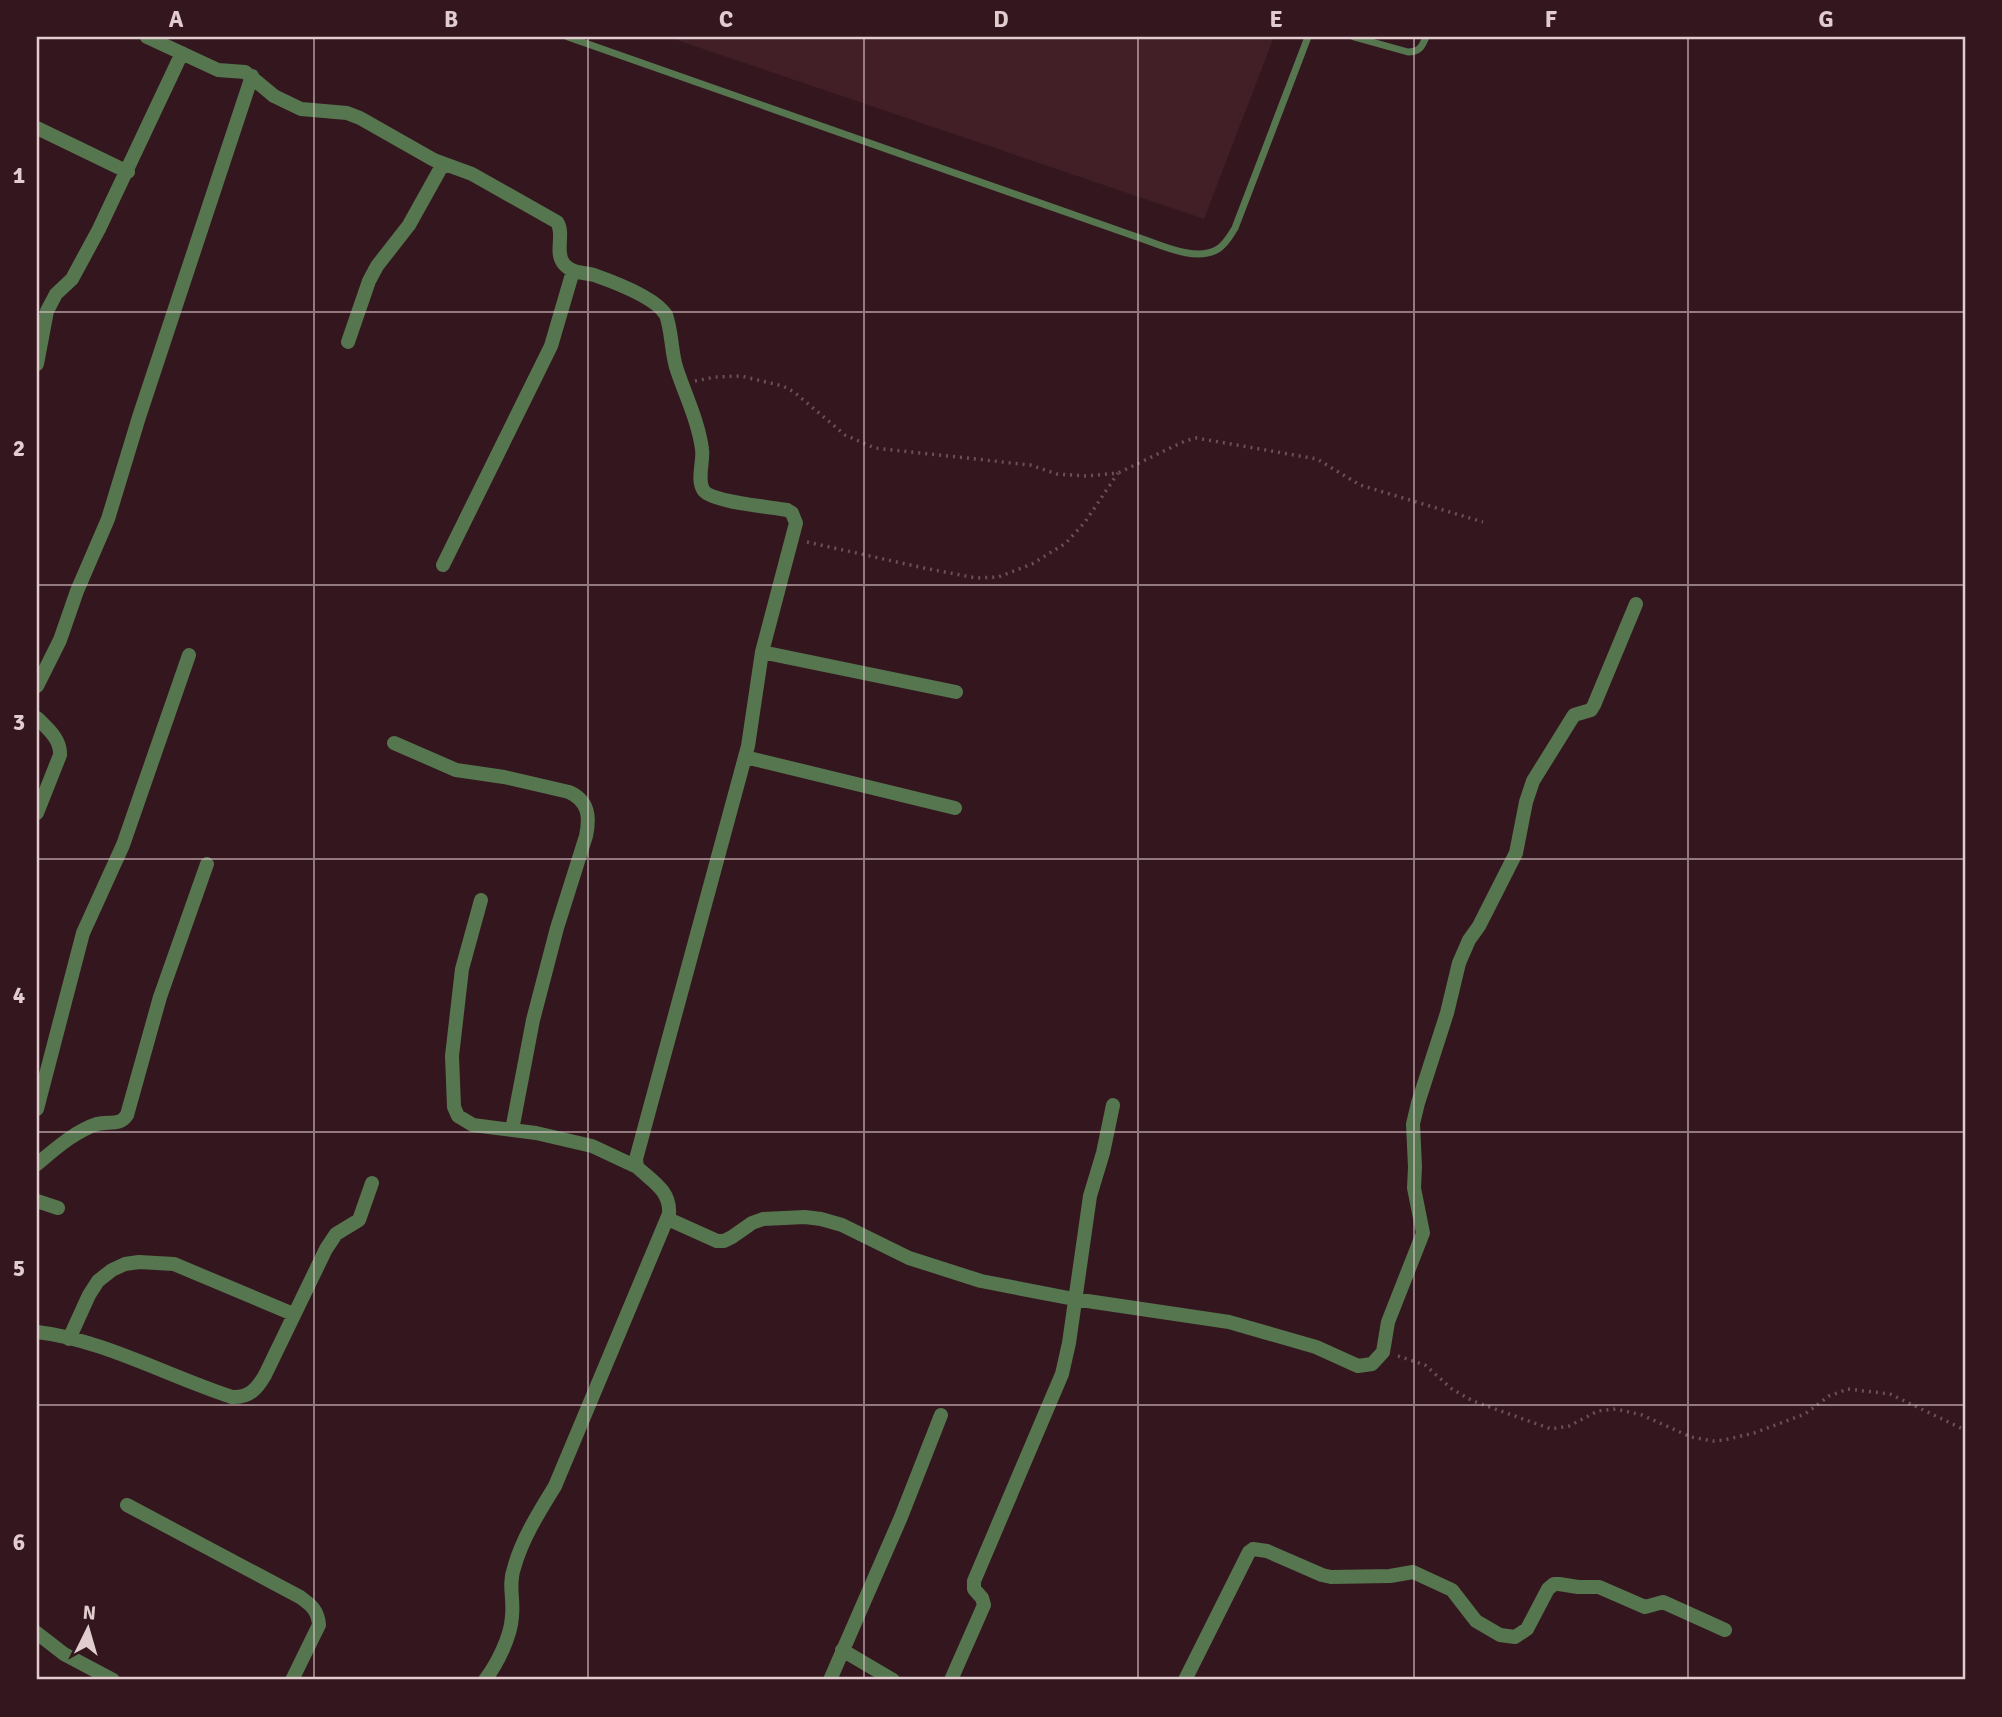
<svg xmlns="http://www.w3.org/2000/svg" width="2002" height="1717" viewBox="0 0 2002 1717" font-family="Signika,sans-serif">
<rect width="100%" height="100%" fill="#34171e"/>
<path fill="#421e26" d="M668,37H1274L1204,219Z"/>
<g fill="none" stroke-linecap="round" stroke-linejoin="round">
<path stroke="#6b5056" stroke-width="3.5" stroke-dasharray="2 5" stroke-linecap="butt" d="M695,381L715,377L741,376L783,386L794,392L845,435L875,448L1030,465L1057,474L1087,476L1118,473L1185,441L1196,438L1208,440L1317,459L1360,485L1483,522
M807,542L924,568L976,578L998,577L1032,564L1066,543L1085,522L1118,473
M1398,1356L1425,1365L1452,1389L1473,1401L1551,1429L1569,1426L1598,1411L1616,1409L1642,1415L1691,1437L1713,1441L1724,1440L1754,1433L1805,1414L1829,1396L1848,1389L1890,1394L1965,1430"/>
<path stroke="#56764f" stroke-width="7" d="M568,37L1137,237C1159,244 1196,263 1218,249C1226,244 1230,236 1235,228L1308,37
M1354,37L1408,52C1419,52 1422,47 1426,37"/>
<path stroke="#56764f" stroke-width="14" d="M147,37L218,70L245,72L274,96L301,109L347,113L360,118L434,160L472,174L557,222C565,234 554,253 564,264C572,274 584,272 594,275C614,282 655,297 666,315C672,332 671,350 676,367C685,395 698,420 702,449C704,461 696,481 704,491C713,502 771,507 787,510L792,513L796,523L762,652L748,746L636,1159L637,1167C652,1181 671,1191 669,1214L555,1486C539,1512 522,1539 514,1568C508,1585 514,1599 512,1616C511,1637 497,1664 485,1680
M37,128L128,172
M348,342L369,281L377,266L409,225L443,164
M37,364L47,311L56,294L72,279L99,229L182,53
M443,565L551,346L573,271
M762,652L956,692
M37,686L60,640L77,591L108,519L139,417L252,76
M37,718C47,728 61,739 60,755L37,813
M394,743L456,770L504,777L569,792C589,801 590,817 586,836L557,928L533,1020L512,1130
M745,757L955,808
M481,900L462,969L452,1056L454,1107L458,1116L473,1125L536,1133L592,1146L637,1167
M37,1109L83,933L123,845L189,655
M37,1164C54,1150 75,1131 97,1124C109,1121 120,1126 127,1115L160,997L207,864
M37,1201L58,1208
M668,1219L717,1241H724L732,1237L752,1223L763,1219L805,1217L821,1219L842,1225L909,1258L981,1281L1074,1299L1229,1322L1316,1347L1358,1366L1372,1364L1383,1352L1388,1322L1423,1233L1414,1188L1415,1167L1413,1124L1418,1103L1447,1013L1459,963L1469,940L1479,926L1516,853L1526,802L1533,781L1574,715L1591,710L1594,705L1636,604
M37,1332C101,1339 170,1377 232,1397C249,1398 257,1389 265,1375L326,1249L336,1234L359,1220L372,1183
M69,1339L89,1295L98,1281L112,1270L125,1264L139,1262L174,1264L293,1314
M127,1505L300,1597C311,1605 318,1610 319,1625L292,1680
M37,1633L64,1654L113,1680
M842,1650L893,1680
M830,1680L901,1517L941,1415
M951,1680L984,1605L982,1598L974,1589V1581L1062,1374L1069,1343L1090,1196L1103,1153L1113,1105
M1185,1680L1249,1552L1253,1549L1267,1551L1322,1575L1331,1577L1390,1576L1413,1572L1452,1590L1476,1621L1500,1635L1515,1637L1527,1629L1548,1589L1554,1584H1559L1578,1587H1599L1645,1607L1663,1602L1725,1630"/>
</g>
<path fill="none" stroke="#e1cccf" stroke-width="2" stroke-opacity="0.55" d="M314,37V1680M588,37V1680M864,37V1680M1138,37V1680M1414,37V1680M1688,37V1680M37,312H1965M37,585H1965M37,859H1965M37,1132H1965M37,1405H1965"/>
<rect width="2002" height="1717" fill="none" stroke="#34171e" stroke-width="77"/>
<g transform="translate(88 1629) rotate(5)" stroke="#34171e" stroke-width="5" paint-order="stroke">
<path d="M0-5L12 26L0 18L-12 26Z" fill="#e1cccf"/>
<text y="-10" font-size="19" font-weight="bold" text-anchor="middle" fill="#e1cccf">N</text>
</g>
<rect x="38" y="38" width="1926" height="1640" fill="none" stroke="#e1cccf" stroke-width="2.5"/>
<g font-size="23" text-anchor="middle" font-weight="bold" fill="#e1cccf">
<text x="176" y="27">A</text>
<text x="451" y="27">B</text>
<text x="726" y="27">C</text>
<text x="1001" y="27">D</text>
<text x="1276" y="27">E</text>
<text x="1551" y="27">F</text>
<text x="1826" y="27">G</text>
<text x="19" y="183">1</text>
<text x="19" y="456">2</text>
<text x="19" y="730">3</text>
<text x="19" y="1003">4</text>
<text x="19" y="1276">5</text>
<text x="19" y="1550">6</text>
</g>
</svg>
